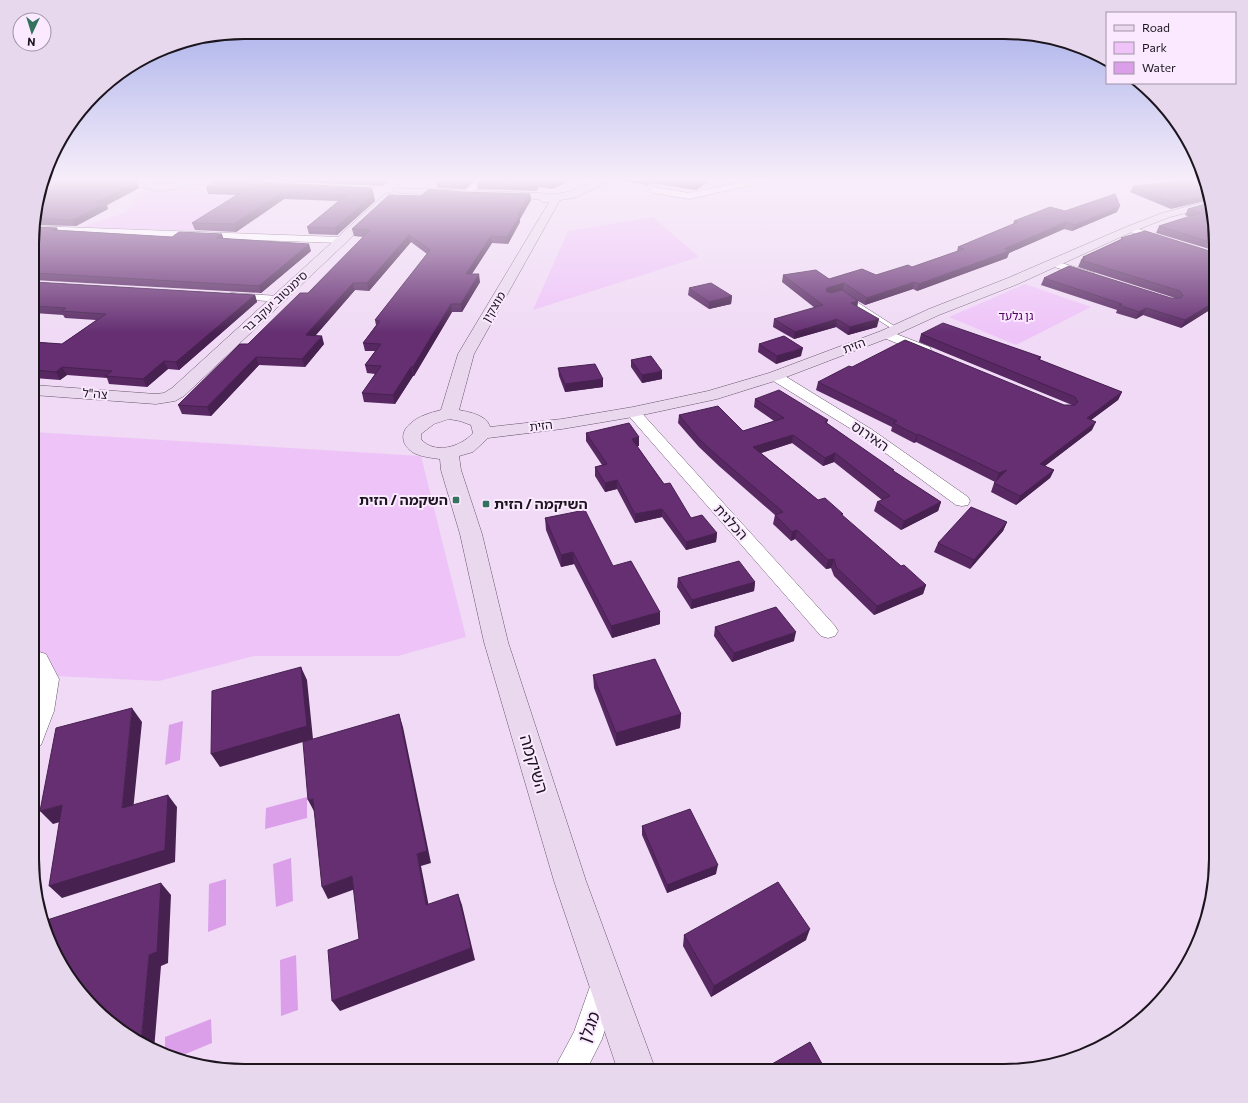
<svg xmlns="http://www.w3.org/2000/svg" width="1248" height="1103" viewBox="0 0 1248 1103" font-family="Commissioner,'Noto Sans Hebrew',sans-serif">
<rect width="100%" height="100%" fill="#f0daf5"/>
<path fill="#eec4f8" d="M196,185L211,197L239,198L193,231L81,227L127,212L138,193Z
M653,217L699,257L533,310L568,231Z
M1025,284L1091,307L1016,345L949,317Z
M33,432L421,456L466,637L398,656H254L159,681L33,675Z"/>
<path fill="#db9fea" d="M183,721L180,760L165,765L169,725Z
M307,797V818L265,829L266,808Z
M291,858L293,901L276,907L273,864Z
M226,879V925L208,932L209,884Z
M296,955L298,1010L281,1016L280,960Z
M211,1019L212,1043L176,1058L165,1055V1037Z"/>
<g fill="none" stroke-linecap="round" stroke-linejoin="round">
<defs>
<path id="lane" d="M845,297H849L899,329L894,330L845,299Z"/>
<path id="street" d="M477,179H485L469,197H463L462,195L463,193Z
M758,179H772L768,181L689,199L653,193L649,190L653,187L689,193Z
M34,226L340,237L345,240L340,243L34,232Z
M1130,226L1166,238L1168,240L1163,243L1127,231L1125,229Z
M1052,260L1094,273L1095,275L1090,278L1048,265L1047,263Z
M232,293L279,296L283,297L285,299L283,301L279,302L228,298L226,296L228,294Z
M886,330L930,347L931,350L930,353H920L882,337L880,334L882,331Z
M775,372L780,373L871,429L968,497L970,501L968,505L962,506L956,505L861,435L770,379L768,376L770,373Z
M633,408L638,409L835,626L838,631L835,636L828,638L821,636L628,415L626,412L628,409Z
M33,650L46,654L59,679L54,711L41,745L33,748V706L37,679L33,669Z
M604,970L614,975L619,985L602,1039L586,1071H553L574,1032L594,975Z"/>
<path id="secondary" d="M71,179H157L156,181L150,184H168L178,182L184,179L244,181L249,184L244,187L190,184L175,189L161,191L140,187L139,185L76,182Z
M599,179H612L611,181L574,198L560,200L474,354L459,410C469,412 487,415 490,427L562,419L633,407L708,391L769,373L881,331L929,309L1008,278L1126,227L1162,213L1209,201L1210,207L1170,217L1134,231L1018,284L939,315L891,337L781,379L717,399L633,417L562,429L488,438L473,452L459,456L461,470L482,534L508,642L586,881L656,1071H618L554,881L484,642L460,534L441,470L440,459C432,458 423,457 416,454C403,448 398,434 410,424C418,416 430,413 441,410L458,354L549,202H543L538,199L398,193L393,190L394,188L540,193C564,197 578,188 599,179ZM449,419L460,421L471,425L473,433C461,447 434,455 421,439V434L434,424Z
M389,193L393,194L394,196L393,198L184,396L175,401L156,404L33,395V385L156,394L164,393L172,388L385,194Z"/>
</defs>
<use href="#lane" stroke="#67556c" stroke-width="1"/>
<use href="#street" stroke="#67556c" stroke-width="1"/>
<use href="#secondary" stroke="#67556c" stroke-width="1"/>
<use href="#lane" fill="#fff" fill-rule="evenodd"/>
<use href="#street" fill="#fff" fill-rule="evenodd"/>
<use href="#secondary" fill="#ead9ee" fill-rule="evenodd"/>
</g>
<path fill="#572862" d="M233,179H391L383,186Z
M440,179H476L465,189L437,188L436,182Z
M481,179H574L552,189L539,187L536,191L478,189L477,184Z
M613,179H712L696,190L651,183L647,185Z
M718,179H730L728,180Z
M1204,179L1171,209L1130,192L1133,186Z
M137,182L139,188L107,205L108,209L76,226L34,225V216Z
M206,187L372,188L375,201L337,235L309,234L307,227L338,201L284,199L236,232L195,230L192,223L236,195L208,194Z
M462,192L530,194L531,200L520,219V222L508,244L492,243L472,274L480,282L462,312H452L414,376H413L395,404L364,402L362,393L375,374L367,373L365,365L375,351H365L363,343L376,325L375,320L427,254L411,242L369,291L355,290L315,336L324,344L305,367L259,365L211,416L182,414L178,405L308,293L363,237L354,236L352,229L421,196Z
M1209,203L1216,230V251L1156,233L1159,226L1190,217L1185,215L1188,209Z
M1065,211L1117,212L1072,231L1064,229L1009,253L1007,258L917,291L913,289L865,305L858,301L857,307L877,327L848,335L836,327L794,339L773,327L774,319L815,308L782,282L783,275L829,279L876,275L912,267L957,251L958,247L1013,224L1014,221Z
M34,227L57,228L58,230L172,237L224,238L311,251L261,293L34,280Z
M1121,238L1216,306L1181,328L1143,315L1136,319L1116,313L1117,310L1041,285L1044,278L1171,298H1175L1078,267L1081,260L1082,259L1083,257L1121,239Z
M34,282L255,295L257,302L179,370L168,369L147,387L109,384L107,378L67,375L60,380L34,378V342L62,344L96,320L65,318L63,315L34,313Z
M689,288L732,296L731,304L709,309L688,295Z
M921,334L1041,357L1040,360L1122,392L1118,400L1091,420L1092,430L1045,466L1054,470L1050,478L1016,505L991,492L994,483L995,482L916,442L914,443L891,431L892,427L816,390L818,382L852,367L1064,405H1072L919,342Z
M759,344L801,356L776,364L758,352Z
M631,360L662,379L642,383L631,367Z
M558,368L603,379V387L565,392L559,376Z
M755,399L828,420L827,423L894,472L941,502L938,511L901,530L874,511L877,502L882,500L834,462L823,466L792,443L761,453L818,500L843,514L842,516L901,566L926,585L923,594L874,615L834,576L831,568L826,569L795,539L791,541L773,524L775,515L719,466L699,447L678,423L679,415L743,431L774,421L754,407Z
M586,433L639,437V446H637L664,484L691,518L717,533L716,542L686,550L662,517L635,523L617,489L605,492L595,476V467L602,465L586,441Z
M545,518L613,566L660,624L612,638L574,564L561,567L546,530Z
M1007,522L1003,531L970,569L934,552L938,543Z
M678,578L755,582L754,591L691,609L677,587Z
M715,627L794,641L732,662L714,636Z
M593,675L681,714L680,728L616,746L594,688Z
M642,826L716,874L667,893L642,835Z
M684,935L806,940L711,997L683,946Z"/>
<path fill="#472150" d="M383,179H391L383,186L382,180Z
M469,179H476L465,189L464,183Z
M561,179H574L552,189L551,183Z
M647,179H651V183L647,185Z
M704,179H712L696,190V184Z
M539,181V187L536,191V186Z
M137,182L139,188L107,205L108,209L76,226L73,220L97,202Z
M372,188L375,201L337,235L335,228L366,194Z
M282,192L284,199L236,232L234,224Z
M530,194L531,200L520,219V222L508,244L507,237L517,215Z
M1207,195L1209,200L1171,209L1174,203Z
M1120,206L1117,212L1072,231L1075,225Z
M1066,222L1064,229L1009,253L1007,258L917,291L919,284L1004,249Z
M222,234L224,240L216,238Z
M409,235L411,242L369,291L367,283Z
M491,236L492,243L467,281L466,274Z
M309,244L311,251L261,293L259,286Z
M479,274L480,282L462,312L461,304Z
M914,282L913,289L865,305L867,298Z
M353,283L355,290L309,343L306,335Z
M844,283L843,291L826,296L827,288Z
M255,295L257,302L179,370L176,362Z
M732,296L731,304L709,309V302Z
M858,301L857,308L851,303Z
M1216,301V306L1181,328L1185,320Z
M451,304L452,312L414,376L413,367Z
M1146,308L1143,315L1136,319L1139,312Z
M837,319L836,327L794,339L795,332Z
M879,319L877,327L848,335L850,327Z
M322,336L324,344L305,367L302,359Z
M803,348L801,356L776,364L777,356Z
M256,357L259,365L211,416L207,407Z
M164,361L168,369L147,387L143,379Z
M62,367L67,375L60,380L56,372Z
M411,367L413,376L395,404L393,395Z
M662,371V379L642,383V375Z
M603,379V387L565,392V384Z
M1122,392L1118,400L1083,426L1087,418Z
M1096,422L1092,430L1037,472L1040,464Z
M918,434L916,442L914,443L917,435Z
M793,435L792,443L752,456L753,447Z
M639,437V446L632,447V439Z
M835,453L834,462L823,466L825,458Z
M1007,470L996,482L999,473Z
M1054,470L1050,478L1016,505L1020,496Z
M617,480V489L605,492V483Z
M941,502L938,511L901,530L904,521Z
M662,509V517L635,523V514Z
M1007,522L1003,531L970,569L974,560Z
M797,530L795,539L791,541L792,532Z
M717,533L716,542L686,550V542Z
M573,552L574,564L561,567V555Z
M834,559L831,568L826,569L828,560Z
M755,582L754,591L691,609L692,600Z
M926,585L923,594L874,615L877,606Z
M660,612V624L612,638L611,626Z
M796,632L794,641L732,662L734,653Z
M301,667L307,680L313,739L220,767L211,754Z
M132,708L142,722L132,821L122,808Z
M399,714L403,727L431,863L421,866L431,917L426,905L417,854Z
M681,714L680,728L616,746V733Z
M168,795L177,807L175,862L62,898L49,886Z
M313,799L315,813L308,800Z
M62,805L74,818L53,824L40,811Z
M718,865L716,874L667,893V885Z
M352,876L358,888L328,899L322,887Z
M161,883L171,895L168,963L161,966L154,1050L141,1043L149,955Z
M458,894L462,905L475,960L340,1011L332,1001Z
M810,929L806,940L711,997L714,986Z"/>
<path fill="#652f72" stroke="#472150" d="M47,179H96L136,181L137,182L97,202L106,203L73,220L34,218V216Z
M346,179H383L382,180Z
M440,179H469L464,183L436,182Z
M481,179H561L551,183L539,181L536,186L477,184Z
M662,179H704L696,184Z
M1204,179L1207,195L1174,203L1133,186Z
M217,180L372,188L366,194H374L335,228L307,227L347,195L282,192L234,224L192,223L247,189L206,187Z
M429,189L462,192L530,194L517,215H520L507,237L491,236L466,274H479L461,304H451L413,367H411L393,395L362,393L381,366L365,365L381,344L363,343L380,321L375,320L430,250L409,235L367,283H353L306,335L322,336L302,359L256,357L207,407L178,405L240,344H248L300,293H308L370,230L352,229L389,195L421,196Z
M1115,194L1120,206L1075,225L1066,222L1004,249L1009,251L919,284L914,282L867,298L844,283L827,288L826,291L831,293L842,290L858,301L851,303L879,319L850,327L837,319L795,332L774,319L823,305L783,275L816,270L829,279L862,269L876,275L908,265L912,267L964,249L958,247L1018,222L1014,221L1050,207L1065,211Z
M1209,203L1216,230V244L1159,226L1200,213L1188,209Z
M34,227L57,228L52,230L172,237L179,232L222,234L216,238L309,244L259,286L34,273Z
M1145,231L1216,253V301L1185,320L1146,308L1139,312L1119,305L1122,304L1044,278L1069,266L1171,298H1180L1183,296L1180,291L1081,260L1085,258L1083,257L1123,239L1121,238Z
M34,282L255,295L176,362L164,361L143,379L105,376L112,371L62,367L56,372L34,370V342L62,344L106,314L61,311L66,308L34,306Z
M711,283L732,296L709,302L689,288Z
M943,323L1041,357L1038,359L1122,392L1087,418L1096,422L1040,464L1054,470L1020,496L994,483L1007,470L999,473L918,434L917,435L893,423L897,421L818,382L849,366L852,367L905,340L1064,405H1075L1078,402L1075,397L921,334Z
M784,336L803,348L777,356L759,344Z
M651,356L662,371L642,375L631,360Z
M595,364L603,379L565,384L558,368Z
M779,390L828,420L825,422L894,470H892L941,502L904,521L877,502L890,496L835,453L825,458L793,435L753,447L818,500L825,498L843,514H841L901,566L904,565L926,585L877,606L836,567L834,559L828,560L797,530L792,532L775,515L783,512L720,458L699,439L679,415L718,406L743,431L784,418L755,399Z
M629,423L639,437L632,439L664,484L670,483L691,518L702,515L717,533L686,542L662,509L635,514L617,480L605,483L595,467L607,464L586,433Z
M971,507L1007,522L974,560L938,543Z
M585,510L613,566L631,561L660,612L611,626L573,552L561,555L545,518Z
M739,561L755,582L692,600L678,578Z
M776,607L796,632L734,653L715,627Z
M655,659L681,714L616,733L593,675Z
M301,667L307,726L211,754L212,691Z
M132,708L122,808L168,795L165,850L49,886L62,805L40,811L56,728Z
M399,714L427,851L417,854L426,905L458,894L471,948L332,1001L328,950L359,939L352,876L322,887L313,799L308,800L303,742Z
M690,809L718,865L667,885L642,826Z
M778,882L810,929L714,986L684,935Z
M161,883L157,952L149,955L141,1043L126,1035L85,999L48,940L44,921Z
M810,1042L826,1071H760Z"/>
<linearGradient id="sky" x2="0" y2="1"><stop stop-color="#a3ace9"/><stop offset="0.54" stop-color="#f8eefa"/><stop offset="1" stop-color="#f8eefa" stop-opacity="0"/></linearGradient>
<rect width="1248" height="333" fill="url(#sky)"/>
<g fill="#34725e" stroke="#fae9ff" stroke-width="1.5">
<rect x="452" y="496" width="8" height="8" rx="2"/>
<rect x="482" y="500" width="8" height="8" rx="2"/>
</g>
<g text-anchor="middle" stroke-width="4" stroke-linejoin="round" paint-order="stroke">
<g font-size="12" fill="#1c151e" stroke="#fae9ff">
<text transform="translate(275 302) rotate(-43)" y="4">סימנטוב יעקב בר</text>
<text transform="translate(494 307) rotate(-59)" y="4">מוצקין</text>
<text transform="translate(854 346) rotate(-21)" y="4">הזית</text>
<text transform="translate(95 394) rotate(4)" y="4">צה"ל</text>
<text transform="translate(541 426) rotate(-6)" y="4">הזית</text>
</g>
<g font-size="12" fill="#500060" stroke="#fae9ff">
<text x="1016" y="320">גן גלעד</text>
</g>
<g font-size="14" fill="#1c151e" stroke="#fae9ff">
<text transform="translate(870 436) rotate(34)" y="5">האירוס</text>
<text transform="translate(731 522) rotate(48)" y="5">הכלנית</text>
</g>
<g font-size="14" font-weight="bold" fill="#1c151e" stroke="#fae9ff" text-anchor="end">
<text x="448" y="505">השקמה / הזית</text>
<text x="494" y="509" text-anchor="start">השיקמה / הזית</text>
</g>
<g font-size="17" fill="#1c151e" stroke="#fae9ff">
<text transform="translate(534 764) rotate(73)" y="6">השיקמה</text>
<text transform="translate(589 1027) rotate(-69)" y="6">מגלן</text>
</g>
</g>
<path d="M0 0H1248V1103H0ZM244 39H1004A205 205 0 0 1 1209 244V859A205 205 0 0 1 1004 1064H244A205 205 0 0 1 39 859V244A205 205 0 0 1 244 39Z" fill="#e8d8ed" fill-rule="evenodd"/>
<path fill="none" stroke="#1c151e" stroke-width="2" d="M244 39H1004A205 205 0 0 1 1209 244V859A205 205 0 0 1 1004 1064H244A205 205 0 0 1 39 859V244A205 205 0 0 1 244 39Z"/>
<rect x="1106" y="12" width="130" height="72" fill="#fae9ff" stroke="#a194a5"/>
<rect x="1114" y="25" width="20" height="6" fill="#ead9ee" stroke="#a194a5"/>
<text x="1142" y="32" font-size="12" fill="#1c151e">Road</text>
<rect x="1114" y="42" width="20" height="12" fill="#eec4f8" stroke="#a194a5"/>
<text x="1142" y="52" font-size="12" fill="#1c151e">Park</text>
<rect x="1114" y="62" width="20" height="12" fill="#db9fea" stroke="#a194a5"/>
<text x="1142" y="72" font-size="12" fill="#1c151e">Water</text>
<g transform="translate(32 32) rotate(184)"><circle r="19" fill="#fae9ff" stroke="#a194a5"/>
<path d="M0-3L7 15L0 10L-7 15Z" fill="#34725e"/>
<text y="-6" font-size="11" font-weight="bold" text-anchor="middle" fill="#1c151e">N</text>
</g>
</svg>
